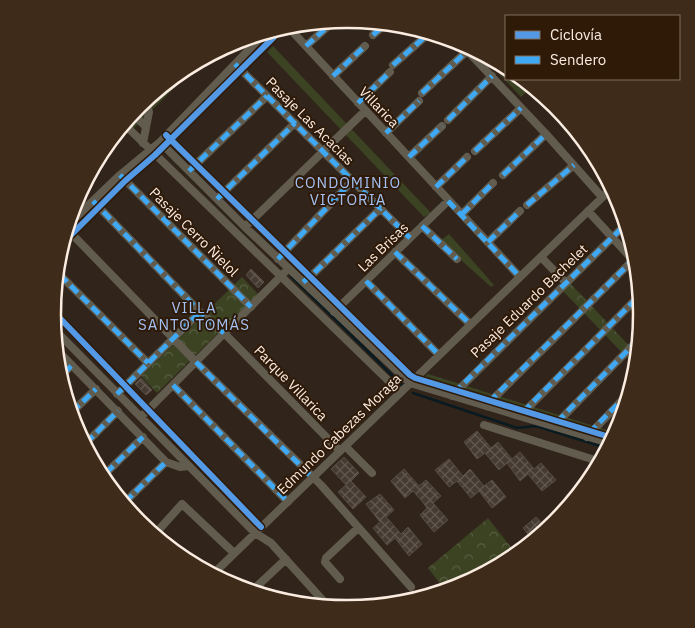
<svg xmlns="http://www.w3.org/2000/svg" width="695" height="628" viewBox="0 0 695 628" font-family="'IBM Plex Sans',sans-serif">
<defs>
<pattern id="park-crowns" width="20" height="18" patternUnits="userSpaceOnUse" patternTransform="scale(1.25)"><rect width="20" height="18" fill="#3b4323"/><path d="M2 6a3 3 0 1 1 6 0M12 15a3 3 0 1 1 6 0" fill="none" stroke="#585e43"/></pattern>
<pattern id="building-cross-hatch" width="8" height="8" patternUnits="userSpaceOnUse" patternTransform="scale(1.25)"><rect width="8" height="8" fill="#463b33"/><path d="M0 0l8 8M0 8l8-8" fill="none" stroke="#625850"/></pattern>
</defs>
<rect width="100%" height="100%" fill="#31251b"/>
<path fill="#3b4323" d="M273,46L431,213L424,217L267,52Z
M483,56L506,72V79H517L531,88L521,97Z
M194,68L131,131L126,125L139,105Z
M449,234L494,285L491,287L440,241Z"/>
<path fill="url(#park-crowns)" d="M242,277L258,294L157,393L141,376Z
M570,283L635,352L633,364L562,290Z
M428,374L616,433L614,437L424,377Z
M488,518L514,551L460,587L445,590L428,568Z"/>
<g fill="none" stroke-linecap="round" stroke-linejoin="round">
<path stroke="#091b20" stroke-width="2.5" d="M291,276L403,386
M413,393L517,428L536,426L606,448"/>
</g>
<path fill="url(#building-cross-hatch)" stroke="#554c43" d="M251,269L264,282L258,288L246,275Z
M141,378L152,390L146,395L135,384Z
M477,431L491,448L498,442L512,459L520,452L534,469L541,463L556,480L542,491L528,474L520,481L507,463L499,470L485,453L477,459L464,442Z
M344,457L359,473L351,481L366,497L353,509L338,492L346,485L331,469Z
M449,459L463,476L470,469L484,486L492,480L506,497L492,508L479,491L471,498L457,481L449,487L435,470Z
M404,469L419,486L426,480L441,496L433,503L448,520L434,532L420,515L427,508L422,501L413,491L405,498L391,481Z
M380,494L394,510L386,517L395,527L401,534L408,527L422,544L409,556L395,538L387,545L373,528L380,522L366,504Z
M536,517L547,529L532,539L523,528Z"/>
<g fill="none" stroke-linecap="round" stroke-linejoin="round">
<path stroke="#625c4f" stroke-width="8" d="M291,30L520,277
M373,35L383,26
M458,41L546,134L602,197
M306,46L334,21
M235,64L410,238
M393,65L427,35
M333,76L365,46
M422,93L467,51
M358,103L390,72
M133,114L146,127
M448,120L492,76
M125,125L400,392
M386,133L419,101
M160,142L245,227L410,383L609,443
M143,143L149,112L145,101
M475,151L521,108
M409,157L442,126
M189,171L267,96
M120,175L251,307
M503,175L546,134
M436,187L467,157
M217,199L295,123
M93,201L200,312L224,333L340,451
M527,205L574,165
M588,211L632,259
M462,214L493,183
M71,222L120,175L160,142L262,36
M422,226L457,259
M245,227L365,111
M69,231L196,362L321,485L411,587
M488,242L520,211
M395,252L470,324
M541,257L566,283
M278,259L353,180
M60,275L148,363
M366,281L439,355
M303,282L310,277L381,208
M334,312L448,201
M56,331L255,533L271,543L327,605
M60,353L166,462L180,467L189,466
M64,373L72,365
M173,385L288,502
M117,394L200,312
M452,396L625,225
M486,406L632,261
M72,412L96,389
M520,416L639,296
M141,417L284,273
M484,425L598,461
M554,426L637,341
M587,437L626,396
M86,443L118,411
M345,446L372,473
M106,473L143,437
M125,502L166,462
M155,534L182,504L234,553
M214,573L612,188
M340,579L325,562L326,558L358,528
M253,590L286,559"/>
<path stroke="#3fa9f5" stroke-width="5" stroke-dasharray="10 5" stroke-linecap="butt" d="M373,35L383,26
M306,46L334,21
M235,64L410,238
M393,65L427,35
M333,76L365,46
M422,93L467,51
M358,103L390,72
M448,120L492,76
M386,133L419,101
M475,151L521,108
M409,157L442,126
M189,171L267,96
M120,175L251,307
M503,175L546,134
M436,187L467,157
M217,199L295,123
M93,201L200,312L224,333
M448,201L520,277
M527,205L574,165
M462,214L493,183
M422,226L457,259
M488,242L520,211
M395,252L470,324
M278,259L353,180
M60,275L148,363
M366,281L439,355
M303,282L310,277L381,208
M196,362L312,477
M64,373L72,365
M173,385L288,502
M454,393L625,225
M117,394L200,312
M489,402L632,261
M72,412L96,389
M523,412L639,296
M557,422L637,341
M589,433L626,396
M86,443L118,411
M106,473L143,437
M125,502L166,462"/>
<defs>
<path id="cycleway" d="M166,135L410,375L415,378L613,438
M67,239L125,181L155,155L278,33
M53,311L261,527"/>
</defs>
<use href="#cycleway" stroke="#2f1a08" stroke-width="9"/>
<use href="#cycleway" stroke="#5399e6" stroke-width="6"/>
</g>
<g text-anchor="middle" stroke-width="4" stroke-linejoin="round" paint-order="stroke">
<g font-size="14" fill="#fbece1" stroke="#2f1a08">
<text transform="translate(379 107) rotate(46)" y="5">Villarica</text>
<text transform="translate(310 121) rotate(45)" y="5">Pasaje Las Acacias</text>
<text transform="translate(194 232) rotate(45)" y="5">Pasaje Cerro Ñielol</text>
<text transform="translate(383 247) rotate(-44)" y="5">Las Brisas</text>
<text transform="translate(529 301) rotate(-44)" y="5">Pasaje Eduardo Bachelet</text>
<text transform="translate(291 383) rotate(46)" y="5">Parque Villarica</text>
<text transform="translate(339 434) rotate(-44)" y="5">Edmundo Cabezas Moraga</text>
</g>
<g font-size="15" letter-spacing="1" fill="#a3c1f4" stroke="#2f1a08">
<text x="348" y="188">CONDOMINIO<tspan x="348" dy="17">VICTORIA</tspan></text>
<text x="194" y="313">VILLA<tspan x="194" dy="17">SANTO TOMÁS</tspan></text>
</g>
</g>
<path d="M0 0H695V628H0ZM61 314a286 286 0 1 1 572 0a286 286 0 1 1-572 0Z" fill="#3f2b19" fill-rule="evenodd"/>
<path fill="none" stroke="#fbece1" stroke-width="2.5" d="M61 314a286 286 0 1 1 572 0a286 286 0 1 1-572 0Z"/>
<rect x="505" y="15" width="175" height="65" fill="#2f1a08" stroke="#816e5f"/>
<rect x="515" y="31" width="25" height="8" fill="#5399e6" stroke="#816e5f"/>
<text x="550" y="40" font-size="15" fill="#fbece1">Ciclovía</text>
<rect x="515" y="56" width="25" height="8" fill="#3fa9f5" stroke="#816e5f"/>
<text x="550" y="65" font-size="15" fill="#fbece1">Sendero</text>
</svg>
